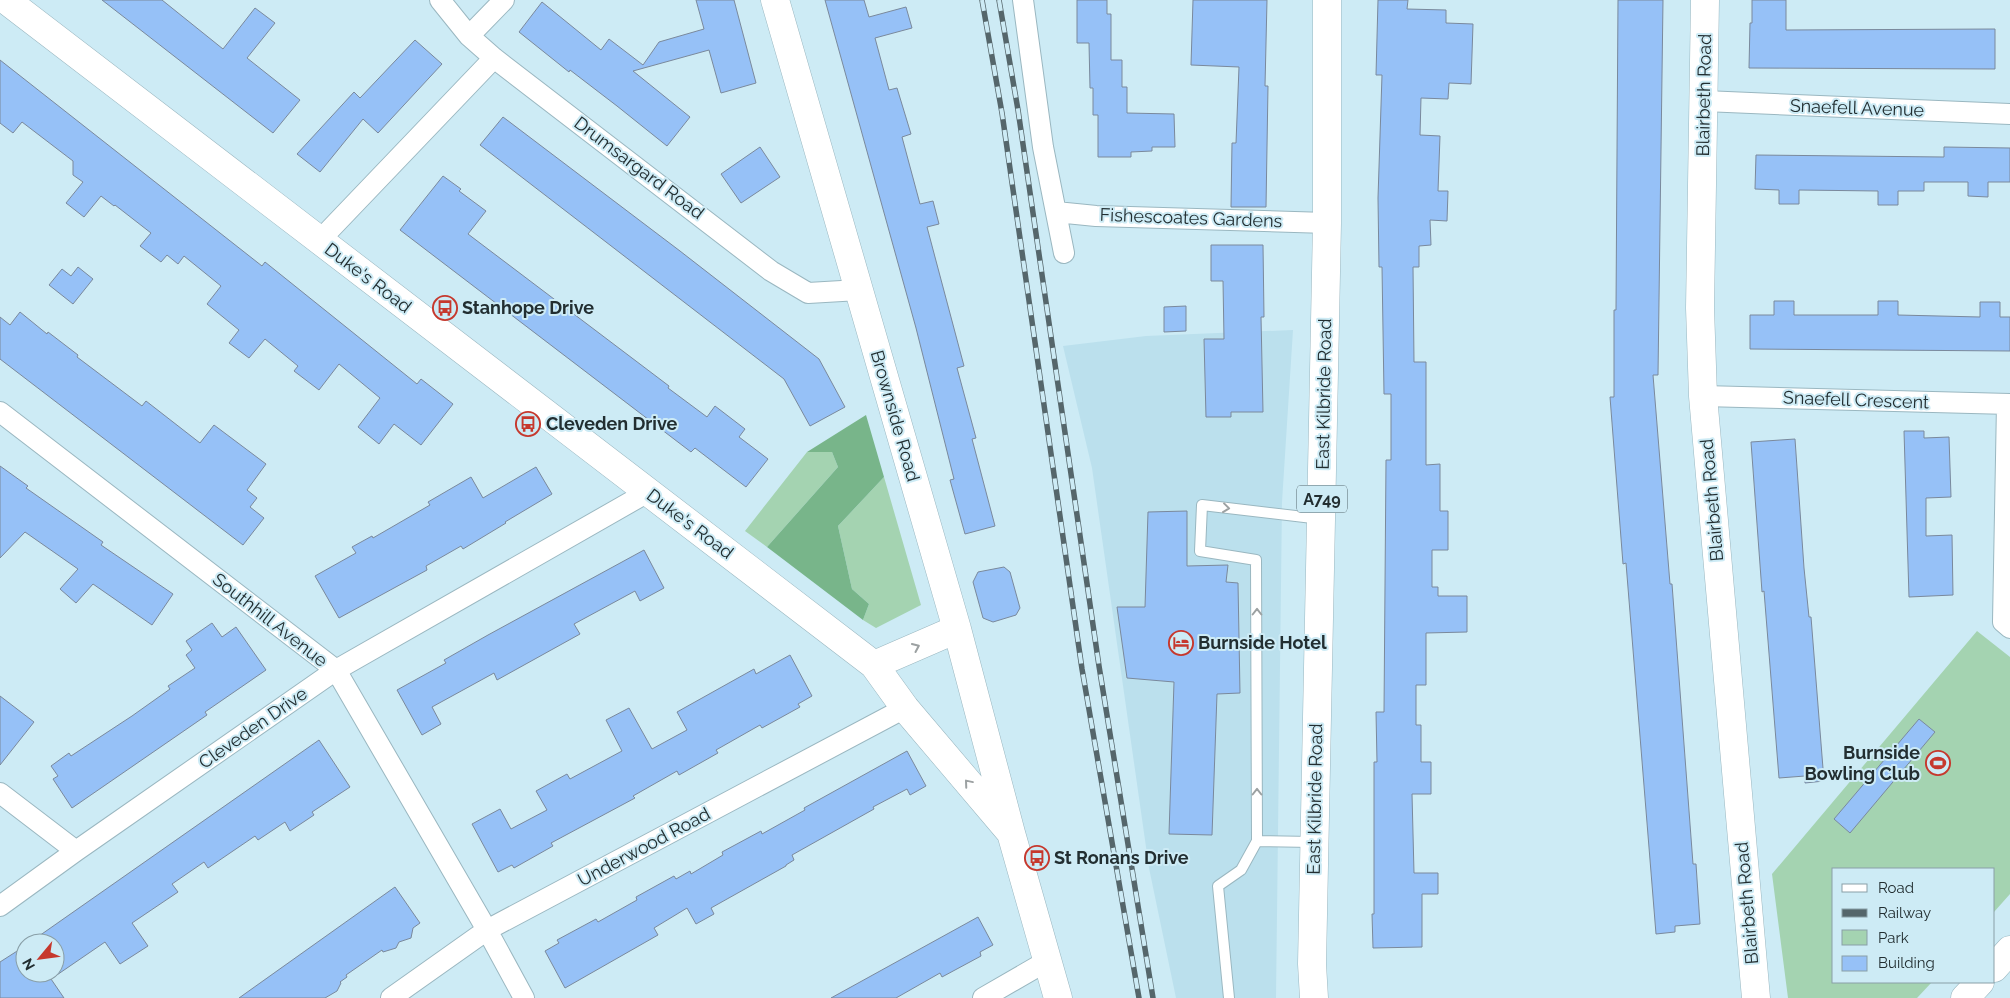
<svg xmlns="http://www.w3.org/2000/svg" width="2010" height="998" viewBox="0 0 2010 998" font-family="Raleway,sans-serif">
<rect width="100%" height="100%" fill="#cdebf5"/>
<path fill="#bbe0ed" d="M1293,330L1282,502L1276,998H1176L1149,868L1092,468L1063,346L1146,336Z"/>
<path fill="#a4d3b1" d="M807,452H832L838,467L767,547L745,531Z
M884,477L921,605L876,628L863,620L869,604L852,589L838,526Z
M1977,631L2010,657V894L1994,912V869H1834V982H1932L1917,998H1788L1772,874Z"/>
<path fill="#78b58a" d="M866,415L884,477L838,526L852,589L869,604L863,620L767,547L838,467L832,452H807Z"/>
<path fill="#96c1f7" stroke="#7a899c" d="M102,0H162L223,49L255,8L275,23L247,58L300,100L273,133Z
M696,0H734L756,83L721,93L709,50L633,71L690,117L667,146L617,106L570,70L569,72L519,32L542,2L601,50L609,39L643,65L659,42L704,29Z
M825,0H864L869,17L906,7L912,28L875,38L889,90L897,88L911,134L902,137L920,204L933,201L939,224L927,227L964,366L957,368L976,438L972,439L995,526L965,534L950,480L954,479L916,328Z
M1077,0H1107V14H1111V60H1122V87H1127V113L1174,114L1175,147H1152V151L1131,152V157H1098V115H1093V88H1090L1089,43H1077Z
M1193,0H1267L1265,86H1268L1266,207H1231L1232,143H1236L1239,67L1191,65Z
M1378,0H1408L1407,9L1446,10V23L1473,24L1471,84L1449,83L1448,99L1421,98L1420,135L1440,136L1438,191H1448L1447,221L1430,220L1431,245L1419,246V267H1413L1414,362H1426V465L1440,464V511H1448V550H1432V587H1438V596H1467V632L1426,633V685H1416V725H1421V762H1431V794H1412L1414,873H1438V894H1422V947L1373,948L1372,914H1374V762H1377L1376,712H1384L1386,460H1391V394H1384L1382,267H1379L1378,198L1382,75H1376Z
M1618,0H1663L1658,375H1653L1670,584H1672L1693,864H1696L1700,924L1675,926V932L1656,934L1626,563L1623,564L1610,397H1614V310H1616Z
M1752,0H1786V30L1995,29V69L1749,68L1750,23H1752Z
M415,40L442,64L378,133L363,119L320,172L297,154L354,92L360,98Z
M0,60L262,266L265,262L417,384L421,379L453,404L421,445L394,424L379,444L358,427L380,398L339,364L319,390L294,371L298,366L265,339L249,358L229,343L239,330L207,304L221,286L184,256L178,264L167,255L161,262L140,246L151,233L115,205L114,206L101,196L84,217L66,203L83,182L73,175V161L22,122L13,133L0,123Z
M503,117L680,251L819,359L845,407L810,426L784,379L480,145Z
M760,147L780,177L741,203L721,174Z
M1944,147L2010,148V182H1988V197L1968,196V182H1924V191H1898V205H1878V191L1799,190V204H1779V190L1755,189L1756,155L1944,157Z
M443,176L461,189L459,191L486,211L468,234L669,386L668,388L707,417L715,406L745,429L739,437L768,459L746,487L695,448L691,452L400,230Z
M1211,245H1263L1264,317H1261L1263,412H1231V417H1206L1204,339H1224L1223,281H1211Z
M78,267L93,279L73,304L49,285L62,269L71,276Z
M1774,301H1794V315H1878V301H1898V315L1980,317V302H2000V317H2010V351L1750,349V315H1774Z
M1186,306V331L1164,332V307Z
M20,312L47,334L48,332L78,355L77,357L142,406L146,401L200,443L214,425L266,464L247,490L257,498L250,507L264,518L243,545L0,359V317L10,325Z
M1904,431H1924V438L1949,437L1951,497L1926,498V536L1952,535L1953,595L1909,597Z
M1795,439L1804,568L1809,617H1811L1824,781L1805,783V776L1779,778L1764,591L1762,592L1751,442Z
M0,466L28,486L26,488L103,542L101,545L173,594L152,625L93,584L76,603L60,589L78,569L25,532L0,558Z
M536,467L552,494L505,522L506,523L463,549L461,546L426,566L427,570L339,618L315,576L356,553L352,547L372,536L373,538L430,505L428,502L471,477L483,498Z
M1187,511V566L1228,565L1226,582L1238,583L1240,693L1217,694L1212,835L1169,834L1174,682L1127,678L1117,607H1145L1148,512Z
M644,550L664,588L640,601L635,591L574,624L580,634L497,680L494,673L432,707L441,724L422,735L397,690L446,663L444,660L488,635Z
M1004,567L1010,572L1020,608L1016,615L993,622L983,618L973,582L978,572Z
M212,623L222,637L236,627L266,670L205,712L207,715L72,808L53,779L58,776L51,766L69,753L71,756L132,716L170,689L168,686L195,668L186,655L192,650L186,641Z
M790,655L812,696L798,704L800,707L762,728L760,725L716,750L718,753L679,775L677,771L633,796L635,798L551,843L553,846L514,868L512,865L498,872L472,824L500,809L511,829L547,810L536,791L567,774L570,779L622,751L606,720L629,708L652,749L687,730L677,712L754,669L756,674Z
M0,696L34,722L0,765Z
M1919,719L1935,732L1850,833L1834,819Z
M319,740L350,787L312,812L314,815L290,831L285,822L258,840L255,836L208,868L204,862L172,884L178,892L132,923L148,946L120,964L105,942L51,979L64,998H0V962L25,946V973H55V943H29Z
M907,751L926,786L910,795L907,789L873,807L874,809L792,855L794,860L786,865V866L711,908L714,914L696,924L687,908L654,928L658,935L565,988L545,951L559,943L557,940L596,919L598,922L637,900L636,897L674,876L676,879L690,871L691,874L723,855L722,852L761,831L762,834L805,810L804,808Z
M395,887L420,923L413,928L411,938L399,942L396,948L383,952L382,950L346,975L347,977L340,982L341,983L337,991L325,998H239Z
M978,917L993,945L980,952L981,956L942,977L940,973L896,998H831Z"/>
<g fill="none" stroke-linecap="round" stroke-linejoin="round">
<defs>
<path id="lane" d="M1257,841L1256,560L1200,551L1202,505L1321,519
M1229,998L1218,886L1241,870L1257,841L1312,842"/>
<path id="street" d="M440,0L469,36L494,58L771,271L808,293L859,290
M1023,0L1043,147L1064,253
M469,36L504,0
M1704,101L2010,114
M1056,212L1096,216L1327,223
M319,241L494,58
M1703,396L2010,404
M2007,404L2003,622L2010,628
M0,412L336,670L487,930L524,998
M0,793L76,851
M0,906L76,851L336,670L648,492
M391,998L487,930L905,708
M983,998L1047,961"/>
<path id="secondary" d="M6,0L874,665L905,708L1011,833
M775,0L957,629L1011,833L1058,998
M1705,0L1700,308L1703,396L1756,998
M874,665L957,629
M1994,968L2010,950
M1965,998L1980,982"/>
<path id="primary" d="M1314,998L1312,964L1327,223V0"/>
</defs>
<use href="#lane" stroke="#9ab7c0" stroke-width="12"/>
<use href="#street" stroke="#9ab7c0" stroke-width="22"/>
<use href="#secondary" stroke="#9ab7c0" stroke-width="29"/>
<use href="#primary" stroke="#9ab7c0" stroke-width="29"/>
<use href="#lane" stroke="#fff" stroke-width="10"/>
<use href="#street" stroke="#fff" stroke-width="20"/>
<use href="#secondary" stroke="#fff" stroke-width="28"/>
<use href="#primary" stroke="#fff" stroke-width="28"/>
<defs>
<path id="rail" d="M982,0L1002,113L1082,669L1139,998
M999,0L1018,110L1099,666L1153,998"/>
</defs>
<use href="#rail" stroke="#55666b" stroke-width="5.5"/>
<use href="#rail" stroke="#cdebf5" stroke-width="4" stroke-dasharray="11" stroke-linecap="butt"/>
</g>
<defs><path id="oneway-chevron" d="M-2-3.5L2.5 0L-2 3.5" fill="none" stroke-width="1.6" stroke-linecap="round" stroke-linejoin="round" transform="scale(1.25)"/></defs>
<g stroke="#9ca1a2">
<use href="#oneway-chevron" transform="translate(1226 508) rotate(7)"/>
<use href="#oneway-chevron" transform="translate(1257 612) rotate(-90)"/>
<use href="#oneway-chevron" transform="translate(916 647) rotate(-24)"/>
<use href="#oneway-chevron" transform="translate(968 783) rotate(-130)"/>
<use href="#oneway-chevron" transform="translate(1257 792) rotate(-90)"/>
</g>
<defs>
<symbol id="bus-ring" viewBox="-11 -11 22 22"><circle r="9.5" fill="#cdebf5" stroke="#c6382d" stroke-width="1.5"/><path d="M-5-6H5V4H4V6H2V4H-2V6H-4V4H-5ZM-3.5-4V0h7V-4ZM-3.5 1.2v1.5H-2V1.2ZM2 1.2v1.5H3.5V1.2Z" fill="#c6382d"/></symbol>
<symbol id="hotel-ring" viewBox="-11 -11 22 22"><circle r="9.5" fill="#cdebf5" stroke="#c6382d" stroke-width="1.5"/><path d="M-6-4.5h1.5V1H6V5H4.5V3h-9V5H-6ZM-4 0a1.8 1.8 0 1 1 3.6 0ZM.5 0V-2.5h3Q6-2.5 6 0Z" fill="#c6382d"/></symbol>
<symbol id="stadium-ring" viewBox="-11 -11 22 22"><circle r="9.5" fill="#cdebf5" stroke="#c6382d" stroke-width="1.5"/><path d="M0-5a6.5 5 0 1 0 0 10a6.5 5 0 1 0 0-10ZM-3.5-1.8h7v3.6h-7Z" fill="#c6382d"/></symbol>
</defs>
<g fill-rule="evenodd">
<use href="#bus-ring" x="431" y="294" width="28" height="28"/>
<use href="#bus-ring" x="514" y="410" width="28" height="28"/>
<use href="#hotel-ring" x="1167" y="629" width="28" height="28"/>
<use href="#stadium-ring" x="1924" y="749" width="28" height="28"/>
<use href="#bus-ring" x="1023" y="844" width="28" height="28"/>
</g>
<g text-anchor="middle" stroke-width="4" stroke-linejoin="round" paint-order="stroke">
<rect fill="#cdebf5" stroke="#55676c" stroke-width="1" x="1297" y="485.5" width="50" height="27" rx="4"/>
<g font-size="16" font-weight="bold" fill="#222e31">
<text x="1322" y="505">A749</text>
</g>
<g font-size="18" fill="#222e31" stroke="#cdebf5">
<text transform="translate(1704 95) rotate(-89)" y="6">Blairbeth Road</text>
<text transform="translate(1857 108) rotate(2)" y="6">Snaefell Avenue</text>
<text transform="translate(639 168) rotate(37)" y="6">Drumsargard Road</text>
<text transform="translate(1191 218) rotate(2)" y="6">Fishescoates Gardens</text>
<text transform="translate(368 278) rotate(37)" y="6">Duke's Road</text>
<text transform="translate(1324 394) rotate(-89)" y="6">East Kilbride Road</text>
<text transform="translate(1856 400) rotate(2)" y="6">Snaefell Crescent</text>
<text transform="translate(895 416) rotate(74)" y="6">Brownside Road</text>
<text transform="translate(1712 500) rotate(-95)" y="6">Blairbeth Road</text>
<text transform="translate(690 524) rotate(37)" y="6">Duke's Road</text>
<text transform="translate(270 620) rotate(38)" y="6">Southhill Avenue</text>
<text transform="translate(253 728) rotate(-35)" y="6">Cleveden Drive</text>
<text transform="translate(1315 799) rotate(-89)" y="6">East Kilbride Road</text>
<text transform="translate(644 847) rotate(-28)" y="6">Underwood Road</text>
<text transform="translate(1747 903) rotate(-95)" y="6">Blairbeth Road</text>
</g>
<g font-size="18" font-weight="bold" fill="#222e31" stroke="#cdebf5" text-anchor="start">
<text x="462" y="314">Stanhope Drive</text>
<text x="546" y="430">Cleveden Drive</text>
<text x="1198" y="649">Burnside Hotel</text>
<text x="1920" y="759" text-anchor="end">Burnside<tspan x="1920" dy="21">Bowling Club</tspan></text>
<text x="1054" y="864">St Ronans Drive</text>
</g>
</g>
<rect x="1832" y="868" width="162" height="115" fill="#cdebf5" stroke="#899fa7"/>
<rect x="1842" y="884" width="25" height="8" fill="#ffffff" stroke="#899fa7"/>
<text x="1878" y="893" font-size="15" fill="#222e31">Road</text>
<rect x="1842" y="909" width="25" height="8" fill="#55666b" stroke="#899fa7"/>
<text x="1878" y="918" font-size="15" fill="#222e31">Railway</text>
<rect x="1842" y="930" width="25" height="15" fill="#a4d3b1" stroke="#899fa7"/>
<text x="1878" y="943" font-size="15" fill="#222e31">Park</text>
<rect x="1842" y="956" width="25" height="15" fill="#96c1f7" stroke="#899fa7"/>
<text x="1878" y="968" font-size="15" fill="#222e31">Building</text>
<g transform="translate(40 958) rotate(241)"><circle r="24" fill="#cdebf5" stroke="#899fa7"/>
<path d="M0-4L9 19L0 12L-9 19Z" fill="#c6382d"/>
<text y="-8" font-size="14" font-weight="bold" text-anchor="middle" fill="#222e31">N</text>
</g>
</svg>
